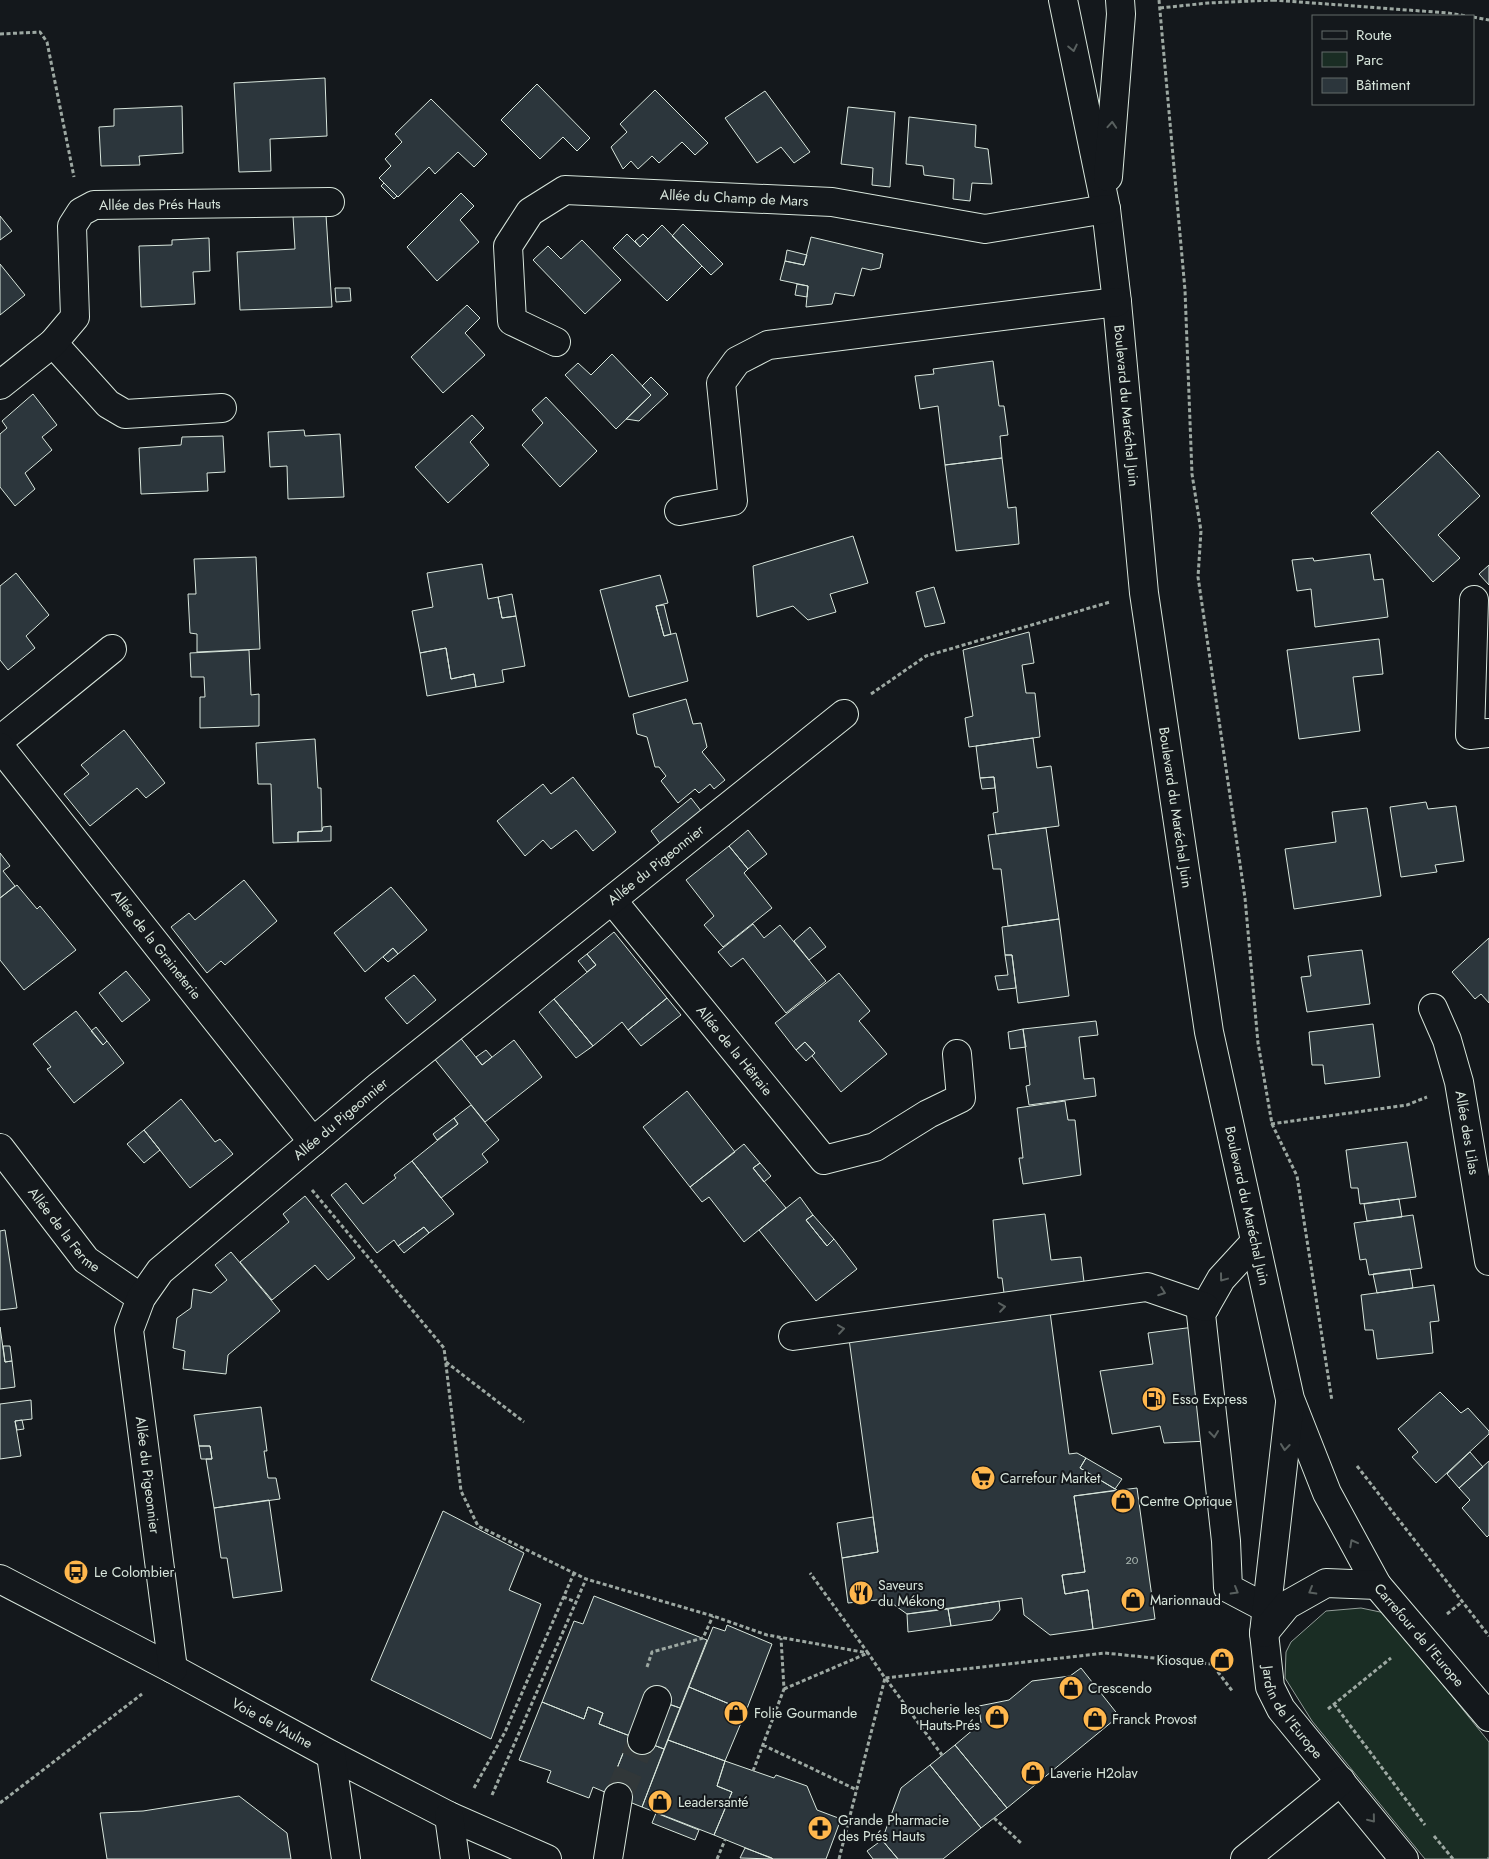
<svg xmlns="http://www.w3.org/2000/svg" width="1489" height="1859" viewBox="0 0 1489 1859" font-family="Jost,sans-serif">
<rect width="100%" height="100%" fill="#14181c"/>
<path fill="#1a2d24" stroke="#939e99" d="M1361,1608L1385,1613L1489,1742V1859H1425L1312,1721L1285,1678L1286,1652L1291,1642L1326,1611Z"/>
<path fill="#2c363c" stroke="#d8e6dc" d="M325,78L327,136L270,139L271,171L239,172L234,83Z
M537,84L590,138L577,151L563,137L540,159L501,120Z
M655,90L708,143L695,155L682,142L659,163L652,156L638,169L631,161L623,169L611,147L627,132L620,124Z
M765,91L810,152L794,163L781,147L757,163L725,118Z
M431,99L487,154L474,167L458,152L435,174L429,167L398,197L379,178L391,166L385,159L402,142L395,134Z
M182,106L183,153L139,156L140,165L101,166L99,127L114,126V109Z
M848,107L895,112L890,187L872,185L873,168L841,164Z
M909,117L976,125L975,147L988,149L992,184L972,183L970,201L953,199L954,179L924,175L923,166L906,164Z
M384,183L397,196L394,199L381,186Z
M461,193L474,206L460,220L479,242L437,281L407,247Z
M326,215L332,307L240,310L237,252L295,249L293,216Z
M0,216L12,231L0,240Z
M683,224L723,264L711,275L672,236Z
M662,225L702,266L667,301L613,248L627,234L640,247Z
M643,234L648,239L640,247L635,241Z
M811,237L883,254L880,268L871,270L862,268L854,296L835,293L832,304L806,307L808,286L780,280L785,261L804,265Z
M209,238L210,271L193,272L195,304L141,307L139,246L172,245V240Z
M582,240L621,280L585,314L533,260L548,246L561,259Z
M787,250L807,255L804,265L785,261Z
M0,264L25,295L0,315Z
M797,284L808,286L807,297L795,295Z
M335,288H350L351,301L336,302Z
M467,305L480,318L465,333L485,355L443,393L411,357Z
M612,354L651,395L616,429L565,375L578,363L591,375Z
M993,361L999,406H1004L1008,435L1000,436L1002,458L945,465L938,406L920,409L915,376L934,374L933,369Z
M651,377L668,394L639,421L626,419L651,395L642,386Z
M33,394L57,425L42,437L52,450L25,473L35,489L15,506L0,487V434L7,428L2,421Z
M546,397L597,451L560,487L522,445L543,423L532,410Z
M472,415L484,428L470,442L489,465L448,503L415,467Z
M304,430L305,436L340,434L344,497L288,499L287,466L270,467L268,432Z
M223,436L225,472L207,473L208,491L141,494L139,448L181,445L182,437Z
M1438,451L1480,496L1438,535L1460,558L1433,582L1371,513Z
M1002,458L1008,508L1016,507L1019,544L956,551L945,465Z
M853,536L868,583L830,594L836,612L808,620L793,606L757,617L753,566Z
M1370,554L1374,580L1383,579L1388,617L1315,627L1311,589L1297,591L1292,560L1313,558L1314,561Z
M256,557L260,649L197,652V634L190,633L188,594H196L194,559Z
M482,564L488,599L498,597L502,618L516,616L525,666L502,670L504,682L476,687L474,674L451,679L446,648L420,653L412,611L433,607L427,573Z
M1489,565V585L1479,574Z
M16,573L49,615L26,636L35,648L8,670L0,660V586Z
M660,575L668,603L656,606L664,636L676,633L688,681L629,697L600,590Z
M934,587L945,623L925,627L916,592Z
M512,594L516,616L502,618L498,597Z
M664,605L671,634L664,636L656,606Z
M1029,632L1034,663L1022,665L1026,693H1035L1040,737L969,747L965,718L973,716L963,650Z
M1379,639L1383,674L1353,677L1360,731L1299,739L1287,650Z
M446,648L451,679L474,674L476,687L427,696L420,653Z
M249,650L251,695L259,694V726L200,728V697H205L204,677H191L190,653Z
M686,699L693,724L701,723L707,747L702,752L725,780L714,789L710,784L699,793L695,789L678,803L661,781L666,776L659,767H655L647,737L637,734L633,714Z
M124,730L165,783L146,798L137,788L90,826L64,794L89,774L81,765Z
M1033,738L1037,768L1051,766L1059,826L996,834L993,813L998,812L994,777L980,778L976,746Z
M315,739L318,788H321L322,831L298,832V842L273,843L271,784H258L256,743Z
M573,777L616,832L593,851L576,830L551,849L543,840L525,856L497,821L543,784L551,794Z
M994,777L995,788L982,789L980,778Z
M691,798L705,816L664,849L651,831Z
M1426,802L1428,809L1456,806L1464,861L1435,865L1437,872L1401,877L1390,807Z
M1367,808L1381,896L1294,909L1285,849L1336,842L1332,812Z
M331,826V841L298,842V832L322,831L323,827Z
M1046,828L1059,919L1008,926L1001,869H993L988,835Z
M748,830L767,854L748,869L729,846Z
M729,846L748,869L744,873L772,908L723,947L704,925L714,916L686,880Z
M0,853L10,866L3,871L15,886L0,898Z
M244,880L277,921L225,965L221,961L207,973L171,927L189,913L195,920Z
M17,885L37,909L40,906L76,950L24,990L0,960V898Z
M391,887L427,930L398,954L393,948L365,972L334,933Z
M1059,919L1069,996L1018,1003L1012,955H1005L1002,927Z
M753,924L764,938L780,925L826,981L786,1013L743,958L731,967L718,952Z
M810,927L826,947L809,960L794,941Z
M614,932L667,998L628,1030L622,1022L593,1046L554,999L596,965L587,954Z
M1489,938V1003L1481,994L1475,999L1452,972Z
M393,948L398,954L388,962L383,957Z
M1362,950L1370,1004L1307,1012L1301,977L1311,976L1308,956Z
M587,954L596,965L587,972L578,961Z
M1005,955H1012L1016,988L998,990L995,976L1008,975Z
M126,971L150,1000L122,1022L99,993Z
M839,973L870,1011L859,1021L887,1054L841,1092L812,1056L815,1053L805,1042L796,1050L775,1023Z
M414,975L436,1000L407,1024L385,998Z
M667,998L681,1015L641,1046L628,1030Z
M554,999L593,1046L576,1058L539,1012Z
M76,1011L103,1045L107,1041L124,1063L74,1103L47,1069L51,1067L33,1044Z
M1096,1021L1098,1035L1079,1037L1084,1079L1094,1078L1096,1096L1029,1105L1026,1086L1030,1085L1023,1029Z
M1373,1024L1380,1077L1325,1084L1323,1065H1312L1309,1032Z
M96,1027L107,1041L103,1045L91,1031Z
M1023,1029L1026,1047L1010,1049L1008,1032Z
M459,1036L482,1065L514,1040L542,1077L485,1122L433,1057Z
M805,1042L815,1053L806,1061L796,1050Z
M486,1050L492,1057L482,1065L476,1057Z
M687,1091L735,1152L690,1187L643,1127Z
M181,1099L215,1142L220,1139L233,1154L190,1188L144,1130Z
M1065,1101L1068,1120H1075L1081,1175L1023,1184L1019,1158H1023L1017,1108Z
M471,1105L499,1140L482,1154L488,1162L441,1198L412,1161L458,1124L454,1118Z
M454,1118L458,1124L437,1140L433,1134Z
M144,1130L160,1150L144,1163L127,1144Z
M1407,1142L1416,1197L1360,1204L1358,1188H1351L1346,1150Z
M744,1144L760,1163L753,1168L786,1208L744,1242L709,1197L702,1202L690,1187Z
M412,1161L454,1214L429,1233L424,1227L398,1246L394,1240L377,1253L331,1195L346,1183L363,1204L396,1178L394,1175Z
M760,1163L771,1176L764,1182L753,1168Z
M305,1196L355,1258L328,1280L315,1265L272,1300L240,1262L289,1222L283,1214Z
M800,1197L813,1215L806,1220L827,1246L834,1239L857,1269L816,1301L759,1230Z
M1399,1199L1402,1217L1367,1221L1364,1204Z
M1045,1214L1051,1260L1081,1257L1084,1282L1004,1293L1002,1278H998L993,1220Z
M813,1215L834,1239L827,1246L806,1220Z
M1413,1215L1422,1268L1369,1275L1366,1259L1360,1260L1354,1223Z
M424,1227L429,1233L404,1253L398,1246Z
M5,1230L17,1308L0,1310V1231Z
M231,1252L280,1311L228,1355L226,1374L183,1369L185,1351L173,1348L177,1318L191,1308L193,1289L211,1293L227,1280L215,1265Z
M1410,1269L1413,1288L1377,1293L1373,1274Z
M1434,1285L1439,1321L1430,1322L1433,1353L1377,1359L1373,1330H1365L1361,1295Z
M1050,1312L1069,1454L1077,1453L1086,1458L1080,1468L1117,1490L1074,1496L1085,1572L1062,1575L1065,1594L1088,1590L1093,1629L1050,1635L1024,1615L1022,1598L907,1614L886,1599L848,1603L842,1558L878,1552L849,1339Z
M0,1327L5,1362L12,1361L15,1387L0,1389Z
M1194,1327L1209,1441L1164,1443L1160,1426L1112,1434L1100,1371L1153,1364L1148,1333Z
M3,1346H10L12,1361L5,1362Z
M1440,1392L1461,1413L1468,1408L1489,1431V1434L1436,1483L1412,1457L1418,1452L1398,1429Z
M31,1400L32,1419L15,1421L21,1456L0,1459V1404Z
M261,1407L267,1451H264L268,1478H276L280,1499L214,1508L206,1459H212L210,1446H199L194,1415Z
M22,1420L24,1429L17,1430L15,1421Z
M199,1446H210L212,1459H201Z
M1470,1452L1483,1467L1459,1488L1447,1474Z
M1086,1458L1122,1479L1115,1489L1080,1468Z
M1489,1461V1535L1487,1537L1462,1508L1470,1500L1459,1488Z
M1137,1488L1155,1619L1093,1629L1088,1590L1065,1594L1062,1575L1085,1572L1074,1496Z
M269,1500L282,1591L233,1598L227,1558H221L214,1508Z
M443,1511L524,1553L509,1590L541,1604L491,1739L371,1680Z
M873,1517L878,1552L842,1558L837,1523Z
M594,1596L707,1640L680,1708L646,1696L630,1736L599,1724L603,1713L588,1707L584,1719L542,1702L574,1621L583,1624Z
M999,1601L1000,1610L992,1620L951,1626L948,1609Z
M948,1609L951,1626L908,1632L907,1614Z
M727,1625L772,1644L746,1711L689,1687L713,1627L725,1631Z
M1081,1668L1119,1716L1007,1808L955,1745L981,1723L979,1706L1009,1700L1032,1681L1070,1676Z
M689,1687L746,1711L725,1761L668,1740Z
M646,1696L680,1708L664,1749L630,1736Z
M542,1702L584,1719L588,1707L603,1713L599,1724L630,1736L607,1793L593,1787L589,1798L547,1782L551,1771L519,1760Z
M630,1736L664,1749L642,1807L607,1793Z
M668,1740L725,1761L717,1786L732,1792L714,1835L642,1807Z
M955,1745L1007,1808L981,1828L930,1765Z
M725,1761L774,1778L776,1775L807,1786L817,1810L841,1819L826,1859H773L714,1835L732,1792L717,1786Z
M930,1765L981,1828L943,1859H898L882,1840L901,1788Z
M239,1796L287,1833L291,1859H107L100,1813L143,1811Z
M656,1813L699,1830L695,1840L652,1823Z
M882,1840L898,1859H873L867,1851Z
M745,1848L772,1858L773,1859L740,1858Z"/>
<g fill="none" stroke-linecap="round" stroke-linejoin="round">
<path stroke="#313739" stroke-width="28" stroke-dasharray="28 14" stroke-linecap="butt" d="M618,1797L642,1740"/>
<defs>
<g id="minor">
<path id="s1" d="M1063,0L1106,209L1117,302L1144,593L1209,1032L1290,1399L1327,1493L1377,1585L1489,1717"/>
<path d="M1108,177L1121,14L1120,0"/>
<path id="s2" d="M556,342L512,321L508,246L530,212L565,190L832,202L985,229L1106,209"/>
<path d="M53,343L108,404L125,414L222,408"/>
<path id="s3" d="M0,385L53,343L75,317L72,226L81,212L94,205L330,202"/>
<path d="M679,511L733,501L721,383L737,361L768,345L1117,302"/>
<path d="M1474,600L1470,735L1489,733"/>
<path d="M0,740L112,649"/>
<path id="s4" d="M0,747L313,1142"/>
<path id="s5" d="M612,900L824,1160L875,1147L928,1114L961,1098L957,1054"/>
<path id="s6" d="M1433,1008L1447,1040L1459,1082L1489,1261"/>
<path id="s7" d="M0,1148L86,1260L141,1298"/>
<path d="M1255,1242L1221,1279L1201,1314L1226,1541L1228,1588L1266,1608"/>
<path d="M793,1336L1147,1287L1205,1307"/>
<path id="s8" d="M1290,1403L1264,1633L1270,1687L1281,1709L1404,1859"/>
<path id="s9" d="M0,1579L173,1669L331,1755L449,1816L547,1859"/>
<path d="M1264,1633L1287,1605L1326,1583L1377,1585"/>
<path id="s10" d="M173,1669L129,1330L141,1298L160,1271L378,1087L844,714"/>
<path d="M642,1740L657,1700"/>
<path d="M331,1755L346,1859"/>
<path d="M449,1816L455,1859"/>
<path d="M608,1859L618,1797"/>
<path d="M1245,1859L1341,1781"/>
</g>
</defs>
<use href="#minor" stroke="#d8e6dc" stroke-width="30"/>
<path stroke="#9da8a2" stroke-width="3" stroke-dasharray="4 2.5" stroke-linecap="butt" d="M1159,0L1185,290L1192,474L1201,531L1198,577L1245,898L1258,1043L1272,1124L1297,1176L1332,1401
M1273,0L1448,13L1467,16
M1160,8L1208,3L1273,0
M1473,17L1489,20
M0,34L40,32L47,42L74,177
M871,694L926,656L1110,602
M1271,1124L1407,1105L1427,1097
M312,1190L444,1348L461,1491L478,1526L586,1579L713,1616L767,1635L868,1653L885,1678L1105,1653L1212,1664L1233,1692
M446,1362L524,1422
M1357,1466L1489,1636
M563,1597L576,1602
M1447,1614L1462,1602
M647,1667L652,1652L703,1638L713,1616
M886,1679L942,1755
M784,1689L868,1653L810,1573
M1334,1704L1425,1825
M1328,1709L1391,1658
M763,1745L857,1790
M753,1771L784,1689L781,1638
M474,1788L505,1732L574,1573
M492,1795L586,1579
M0,1803L142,1694
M994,1818L1021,1843
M1434,1836L1453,1859
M717,1859L725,1840
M839,1859L885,1678
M1488,1859L1489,1858"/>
<use href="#minor" stroke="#14181c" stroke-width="28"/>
</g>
<defs><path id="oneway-chevron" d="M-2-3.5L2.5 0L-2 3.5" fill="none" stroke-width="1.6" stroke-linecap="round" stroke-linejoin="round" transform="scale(1.25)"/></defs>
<g stroke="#59605f">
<use href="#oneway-chevron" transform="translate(1073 48) rotate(78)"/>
<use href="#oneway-chevron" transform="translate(1112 125) rotate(-86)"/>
<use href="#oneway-chevron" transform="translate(1223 1278) rotate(127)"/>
<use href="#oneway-chevron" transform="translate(1162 1292) rotate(20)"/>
<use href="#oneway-chevron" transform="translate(1002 1307) rotate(-8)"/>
<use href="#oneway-chevron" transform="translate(841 1329) rotate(-8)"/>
<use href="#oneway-chevron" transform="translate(1214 1434) rotate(84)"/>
<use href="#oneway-chevron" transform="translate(1285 1447) rotate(96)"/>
<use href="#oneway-chevron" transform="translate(1353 1543) rotate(-118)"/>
<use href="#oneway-chevron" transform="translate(1235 1591) rotate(30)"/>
<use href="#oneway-chevron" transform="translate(1312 1591) rotate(150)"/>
<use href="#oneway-chevron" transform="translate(1372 1819) rotate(51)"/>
</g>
<defs>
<symbol id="fuel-disc" viewBox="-11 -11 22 22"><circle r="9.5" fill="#ffb74d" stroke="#14181c"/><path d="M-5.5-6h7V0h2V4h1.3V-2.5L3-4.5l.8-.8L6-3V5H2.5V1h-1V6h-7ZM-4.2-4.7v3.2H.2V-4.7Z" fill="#111"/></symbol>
<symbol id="supermarket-disc" viewBox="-11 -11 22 22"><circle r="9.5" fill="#ffb74d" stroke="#14181c"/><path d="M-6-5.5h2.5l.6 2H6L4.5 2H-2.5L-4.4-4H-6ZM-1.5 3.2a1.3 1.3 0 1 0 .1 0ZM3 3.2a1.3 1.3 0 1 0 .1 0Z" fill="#111"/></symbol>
<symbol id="shop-disc" viewBox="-11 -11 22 22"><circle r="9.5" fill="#ffb74d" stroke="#14181c"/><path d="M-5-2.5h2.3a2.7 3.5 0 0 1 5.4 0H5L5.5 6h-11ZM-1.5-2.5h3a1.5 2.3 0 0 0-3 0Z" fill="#111"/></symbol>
<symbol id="bus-disc" viewBox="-11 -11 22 22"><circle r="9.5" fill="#ffb74d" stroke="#14181c"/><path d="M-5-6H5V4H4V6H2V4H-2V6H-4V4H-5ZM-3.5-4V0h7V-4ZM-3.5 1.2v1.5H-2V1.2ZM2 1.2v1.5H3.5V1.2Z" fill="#111"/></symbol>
<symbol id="restaurant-disc" viewBox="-11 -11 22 22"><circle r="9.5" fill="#ffb74d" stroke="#14181c"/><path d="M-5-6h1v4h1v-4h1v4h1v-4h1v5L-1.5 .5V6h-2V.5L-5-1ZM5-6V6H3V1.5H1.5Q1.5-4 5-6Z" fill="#111"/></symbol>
<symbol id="pharmacy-disc" viewBox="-11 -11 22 22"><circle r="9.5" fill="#ffb74d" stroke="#14181c"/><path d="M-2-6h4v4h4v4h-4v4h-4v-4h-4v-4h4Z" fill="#111"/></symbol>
</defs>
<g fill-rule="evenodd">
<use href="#fuel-disc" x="1140" y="1385" width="28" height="28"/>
<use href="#supermarket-disc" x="969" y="1464" width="28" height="28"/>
<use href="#shop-disc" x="1109" y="1487" width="28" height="28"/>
<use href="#bus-disc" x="62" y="1558" width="28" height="28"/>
<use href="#restaurant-disc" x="847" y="1579" width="28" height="28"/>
<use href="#shop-disc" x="1119" y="1586" width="28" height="28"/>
<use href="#shop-disc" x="1208" y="1646" width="28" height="28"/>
<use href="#shop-disc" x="1057" y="1674" width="28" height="28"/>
<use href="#shop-disc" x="722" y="1699" width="28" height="28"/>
<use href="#shop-disc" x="983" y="1703" width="28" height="28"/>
<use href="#shop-disc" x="1081" y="1705" width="28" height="28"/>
<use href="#shop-disc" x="1019" y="1759" width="28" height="28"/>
<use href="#shop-disc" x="646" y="1788" width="28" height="28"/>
<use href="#pharmacy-disc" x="806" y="1814" width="28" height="28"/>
</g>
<g text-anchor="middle" stroke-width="4" stroke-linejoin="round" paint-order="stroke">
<g font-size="11" fill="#adbab4">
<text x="1132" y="1564">20</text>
</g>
<g font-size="14" fill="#d8e6dc" stroke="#14181c">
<text dy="5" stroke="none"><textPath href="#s2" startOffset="375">Allée du Champ de Mars</textPath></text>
<text dy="5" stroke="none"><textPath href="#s3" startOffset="290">Allée des Prés Hauts</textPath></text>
<text dy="5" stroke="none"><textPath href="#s1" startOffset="411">Boulevard du Maréchal Juin</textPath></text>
<text dy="5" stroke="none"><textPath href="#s1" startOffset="816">Boulevard du Maréchal Juin</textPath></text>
<text dy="5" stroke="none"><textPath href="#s10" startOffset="1050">Allée du Pigeonnier</textPath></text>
<text dy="5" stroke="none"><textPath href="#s4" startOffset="252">Allée de la Graineterie</textPath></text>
<text dy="5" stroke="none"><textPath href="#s5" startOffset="194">Allée de la Hêtraie</textPath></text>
<text dy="5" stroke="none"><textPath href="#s10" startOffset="645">Allée du Pigeonnier</textPath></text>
<text dy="5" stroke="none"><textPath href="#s6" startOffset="130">Allée des Lilas</textPath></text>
<text dy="5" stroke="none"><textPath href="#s1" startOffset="1221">Boulevard du Maréchal Juin</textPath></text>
<text dy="5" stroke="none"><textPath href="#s7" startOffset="104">Allée de la Ferme</textPath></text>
<text transform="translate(148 1475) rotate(83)" y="5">Allée du Pigeonnier</text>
<text dy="5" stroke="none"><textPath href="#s1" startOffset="1690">Carrefour de l'Europe</textPath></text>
<text dy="5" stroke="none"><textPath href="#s8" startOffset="318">Jardin de l'Europe</textPath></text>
<text dy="5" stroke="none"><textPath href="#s9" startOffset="308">Voie de l'Aulne</textPath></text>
</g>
<g font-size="14" fill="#d8e6dc" stroke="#14181c" text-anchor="start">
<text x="1172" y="1404">Esso Express</text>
<text x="1000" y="1483">Carrefour Market</text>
<text x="1140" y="1506">Centre Optique</text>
<text x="94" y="1577">Le Colombier</text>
<text x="878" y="1590">Saveurs<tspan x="878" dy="16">du Mékong</tspan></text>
<text x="1150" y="1605">Marionnaud</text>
<text x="1204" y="1665" text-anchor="end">Kiosque</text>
<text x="1088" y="1693">Crescendo</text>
<text x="980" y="1714" text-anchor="end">Boucherie les<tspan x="980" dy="16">Hauts-Prés</tspan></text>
<text x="754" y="1718">Folie Gourmande</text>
<text x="1112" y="1724">Franck Provost</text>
<text x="1050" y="1778">Laverie H2olav</text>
<text x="678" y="1807">Leadersanté</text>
<text x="838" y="1825">Grande Pharmacie<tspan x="838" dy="16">des Prés Hauts</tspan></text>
</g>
</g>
<rect x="1312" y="15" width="162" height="90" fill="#14181c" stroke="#626a69"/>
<rect x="1322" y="31" width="25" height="8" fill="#14181c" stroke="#626a69"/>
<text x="1356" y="40" font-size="15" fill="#d8e6dc">Route</text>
<rect x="1322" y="52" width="25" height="15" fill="#1a2d24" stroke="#626a69"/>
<text x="1356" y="65" font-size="15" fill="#d8e6dc">Parc</text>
<rect x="1322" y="78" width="25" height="15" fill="#2c363c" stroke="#626a69"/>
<text x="1356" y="90" font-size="15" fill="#d8e6dc">Bâtiment</text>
</svg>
